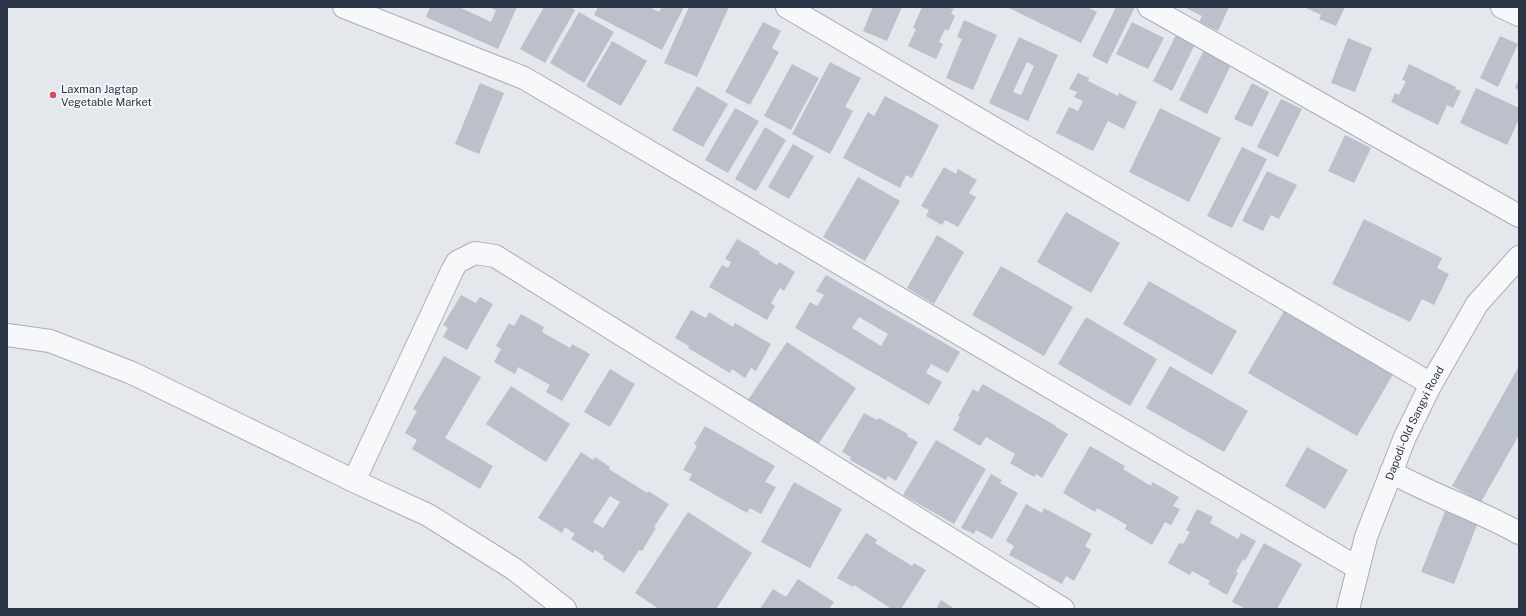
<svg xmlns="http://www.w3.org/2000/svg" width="1526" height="616" viewBox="0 0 1526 616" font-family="'Public Sans',sans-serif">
<rect width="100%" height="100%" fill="#e4e7ec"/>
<path fill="#bbc0ca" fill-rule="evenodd" d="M430,7H459L491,22L496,10L488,7H517L498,49L426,17Z
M544,7H570L575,10L545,63L520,49Z
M598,7H649L659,12L662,7H684L662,50L594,15Z
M689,7H729L697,77L664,63Z
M873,7H902L887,41L863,31Z
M922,7H954L951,14L955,16L948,31L945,29L939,42L943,44L936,59L908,46L916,29L913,28Z
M1007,7H1087L1097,12L1081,43Z
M1116,7H1135L1107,64L1092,56Z
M1184,7H1229L1218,31L1199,22L1202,16Z
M1304,7H1345L1336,26L1319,19L1321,15Z
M579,12L614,32L584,83L550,63Z
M964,20L997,35L973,90L946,78L962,39L957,37Z
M763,22L781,31L772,48L779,52L750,105L725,92Z
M1132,22L1164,38L1148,69L1116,54Z
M1178,31L1197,40L1172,91L1153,81Z
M1500,36L1518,44L1498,87L1480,78Z
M1019,37L1058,55L1028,121L989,103ZM1027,62L1034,66L1021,95L1013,92Z
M1348,38L1372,48L1355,92L1331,83Z
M612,41L647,61L621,106L586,86Z
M1204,50L1232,63L1207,114L1179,100Z
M830,62L861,78L845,107L853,111L830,154L792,134Z
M792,64L819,78L791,130L764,116Z
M1409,64L1456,87L1455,89L1461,91L1453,108L1447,105L1438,125L1391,102L1395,93L1399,95L1406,81L1402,80Z
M1078,73L1089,78L1088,81L1118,96L1119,93L1137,102L1124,129L1108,121L1093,151L1056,133L1069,107L1078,111L1083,101L1074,97L1077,92L1069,89Z
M1519,79V90L1515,88Z
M480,83L504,93L479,154L455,144Z
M1252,83L1269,92L1252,127L1234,119Z
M697,86L728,104L703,147L672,130Z
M1476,88L1519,108V119L1507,145L1460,123Z
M885,96L939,125L912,178L906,175L900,188L843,158L868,112L874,116Z
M1281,99L1302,109L1278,157L1257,147Z
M735,108L759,121L728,173L705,160Z
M1160,108L1221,138L1189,202L1129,172Z
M765,127L786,140L756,191L735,179Z
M1345,135L1371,148L1354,183L1328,171Z
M793,144L814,156L789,199L768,187Z
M1242,147L1267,159L1232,228L1207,216Z
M944,167L956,174L958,169L977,180L969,193L976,197L958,227L945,220L942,225L926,216L929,210L921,206Z
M1267,171L1297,185L1279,219L1271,215L1263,231L1242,221Z
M858,177L900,201L865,261L823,237Z
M1066,212L1120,243L1091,293L1037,262Z
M1364,219L1442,258L1437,268L1449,274L1434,305L1422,299L1410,322L1332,284Z
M937,235L964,252L934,304L907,288Z
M737,239L760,252L759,254L777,265L779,262L795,272L784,291L780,288L771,303L775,306L767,320L709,287L722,265L728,268L731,262L725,259Z
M1001,266L1073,307L1044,356L972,315Z
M826,275L960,352L948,373L931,364L926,373L942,382L929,405L795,328L810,302L817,306L824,295L816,291ZM859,317L888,334L881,346L852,328Z
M1149,281L1237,331L1212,375L1123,324Z
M461,295L476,303L480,297L493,304L467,350L443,337L448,328L443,325Z
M1286,308L1395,371L1357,436L1248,373Z
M691,310L706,318L709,312L733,327L735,323L771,344L756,371L751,368L745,378L732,369L730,373L688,348L689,346L675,338Z
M521,314L544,327L542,332L570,348L572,344L590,354L562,401L546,392L550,385L518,367L515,374L494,362L501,349L496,346L509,323L514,326Z
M1086,317L1157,359L1130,406L1058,364Z
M787,342L856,388L817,446L748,400Z
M444,356L481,377L445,438L493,466L480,489L412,449L417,440L405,433L417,411L413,409Z
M1170,366L1248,411L1224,452L1146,408Z
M1519,366V435L1481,502L1452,486Z
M610,369L635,384L610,427L584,412Z
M983,384L1056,426V427L1068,434L1042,478L1036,474L1034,477L1010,463L1015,454L986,437L980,446L953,430L960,417L958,416L973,389L978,392Z
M511,386L570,424L546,462L486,424Z
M864,413L877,420L879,418L908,434L907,436L918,442L896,481L888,476L886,480L850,460L851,457L842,452Z
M705,426L775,466L765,482L776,487L761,514L750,508L747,513L689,480L692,474L683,470L697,446L694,444Z
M936,440L986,469L954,524L903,495Z
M1090,446L1125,466L1123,469L1151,486L1152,482L1179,497L1173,506L1180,509L1171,525L1165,522L1152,545L1125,529L1127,525L1097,508L1095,512L1063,493Z
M1307,447L1348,470L1325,509L1285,486Z
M581,452L593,460L595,457L610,467L609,469L647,493L648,491L669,504L654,527L656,528L642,551L639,550L624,573L603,559L604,556L595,550L593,553L571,539L575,534L565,527L562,533L538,518ZM610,496L620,502L603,528L593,522Z
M991,474L1002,480L1000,483L1018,493L992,539L976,530L974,534L961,528Z
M794,482L842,509L810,568L761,542Z
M1452,494L1484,507L1454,584L1421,572Z
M1026,504L1042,513L1044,508L1092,534L1085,546L1091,550L1074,581L1066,576L1062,584L1009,555L1014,546L1006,541Z
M1197,509L1213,517L1210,523L1238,539L1241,533L1256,541L1245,561L1243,559L1236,572L1238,573L1227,595L1208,584L1210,581L1192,571L1190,575L1168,563L1179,543L1183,544L1190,532L1186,530Z
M688,512L752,553L716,609H659L635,593Z
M866,533L877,540L875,543L912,566L914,563L926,570L901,609H888L889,607L854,585L853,587L837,578Z
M1264,543L1302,564L1277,609H1246L1232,602Z
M798,579L834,602L829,609H760L773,589L786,597Z
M941,600L955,609H936Z"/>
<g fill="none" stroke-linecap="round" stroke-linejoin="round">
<defs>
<g id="minor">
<path d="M344,7L524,78L1358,568"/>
<path d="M787,7L1431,384"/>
<path d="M1149,7L1519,216"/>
<path d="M1502,7L1519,15"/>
<path d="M7,335L50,341L132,373L354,481L428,515L514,569L565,609"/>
<path d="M1391,472C1432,495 1478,510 1519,533"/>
<path d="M354,481L452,271L457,262L475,253L495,256L1063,609"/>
<path id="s1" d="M1348,609L1366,537L1405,437L1431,384L1477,304L1519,257"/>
</g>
</defs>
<use href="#minor" stroke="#a9aeb7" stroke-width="24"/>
<use href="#minor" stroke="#f7f8fa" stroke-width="22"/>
</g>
<circle fill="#d1495b" stroke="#f4f6f9" stroke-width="1.5" cx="53" cy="95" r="4"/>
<g text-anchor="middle" stroke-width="4" stroke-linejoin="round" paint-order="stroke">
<g font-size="11" fill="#2b3445" stroke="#f4f6f9" text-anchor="start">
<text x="61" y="93">Laxman Jagtap<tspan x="61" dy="13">Vegetable Market</tspan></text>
</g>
<g font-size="11" fill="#2b3445" stroke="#f4f6f9">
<text dy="4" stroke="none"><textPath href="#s1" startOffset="198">Dapodi-Old Sangvi Road</textPath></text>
</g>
</g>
<rect width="1526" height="616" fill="none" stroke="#2b3445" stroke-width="16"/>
</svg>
